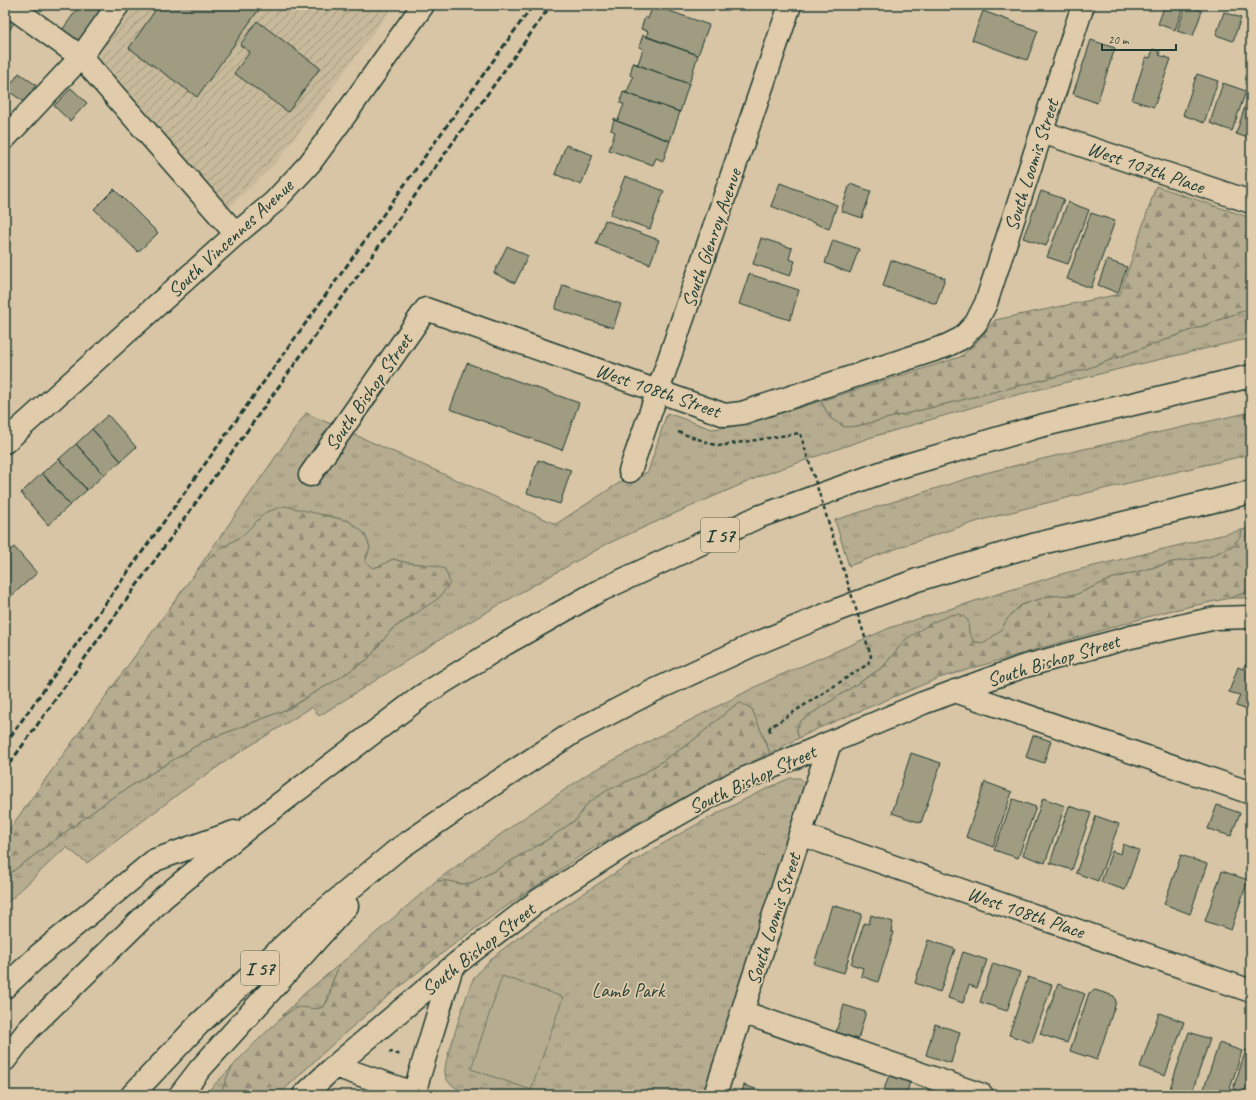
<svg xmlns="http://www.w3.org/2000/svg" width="1256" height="1100" viewBox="0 0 1256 1100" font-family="Caveat,sans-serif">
<defs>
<pattern id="industrial-furrows" width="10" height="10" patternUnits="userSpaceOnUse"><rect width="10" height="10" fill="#c7b99a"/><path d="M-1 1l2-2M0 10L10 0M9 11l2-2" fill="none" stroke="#a1987e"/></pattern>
<pattern id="grass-tufts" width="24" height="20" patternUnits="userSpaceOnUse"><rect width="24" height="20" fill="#b6ac90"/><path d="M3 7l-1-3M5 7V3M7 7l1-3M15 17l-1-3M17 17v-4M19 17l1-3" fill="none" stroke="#938d76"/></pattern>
<pattern id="forest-firs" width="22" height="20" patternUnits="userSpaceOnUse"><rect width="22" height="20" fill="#b6ac90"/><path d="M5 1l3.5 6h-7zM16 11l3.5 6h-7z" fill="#938d76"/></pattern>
</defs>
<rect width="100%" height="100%" fill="#d8c5a5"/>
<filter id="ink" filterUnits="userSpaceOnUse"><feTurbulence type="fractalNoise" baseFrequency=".025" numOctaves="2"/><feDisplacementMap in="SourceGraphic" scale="8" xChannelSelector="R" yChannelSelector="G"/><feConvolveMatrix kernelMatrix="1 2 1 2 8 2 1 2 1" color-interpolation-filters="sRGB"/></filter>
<g filter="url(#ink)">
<path fill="url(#industrial-furrows)" d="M124,5H394L276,163L224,212L88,56Z"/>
<path fill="url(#grass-tufts)" stroke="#6a7462" d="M1251,308V338L1123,368L997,400L869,438L763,475L678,512L607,544L525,590L452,632L319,716L312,707L229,759L181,792L87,863L66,847L5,905V877L110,799L202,742L290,708L310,695L333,682L368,659L392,629L416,614L431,565L408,563L393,559L380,566L373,568L365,562L370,547L364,533L349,521L325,515L266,513L243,535L217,551L195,573L306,413L556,524L622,481L648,472L667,413L712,429L729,427L758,420L821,401L830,418L857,426L1086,369Z
M1251,412V454C1169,474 1086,492 1004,514C951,528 900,547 849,566L835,520L985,473L1075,451Z
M1242,530L1241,536L1232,546L1209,557L1173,562L1111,579L1075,595L1049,596L1022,605L1008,618L1001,630L986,643L974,642L969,633L967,620L905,640L883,667L802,720C796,726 796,730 799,738L770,753L752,709L735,705L690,743L643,774L608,790L588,803L577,819L547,840L496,870L471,883L460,884L449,881H436L515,824L589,773L667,732L767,681L892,627L1065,573Z
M1251,590V598H1230Z
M790,778H800L805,783V790L704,1095H474C440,1083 441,1078 451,1044C457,1027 461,1011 467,995C469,989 471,983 474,978C493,952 523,935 549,917C625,864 705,816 790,778Z
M340,964L331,985L329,996L325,1005L317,1009L296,1008L282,1016L305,993Z
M233,1066L228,1076L222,1095H204Z"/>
<path fill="url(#forest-firs)" stroke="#6a7462" d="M1156,186L1251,218V308L1086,369L857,426L845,427L830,418L821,401L960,357L976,343L995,320L1120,294Z
M285,506L349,521L364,533L370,547L365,562L373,568L380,566L393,559L408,563L431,565L445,569L450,583L439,598L392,629L368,659L333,682L310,695L290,708L202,742L110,799L5,877V835L195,573L217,551L243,535L266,512Z
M1251,528V590L1230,598L1164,612L939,678L819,728L799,738C796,730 796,726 802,720L883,667L905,640L931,623L951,615L960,614L968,620L969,633L974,642L985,643L1001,630L1008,618L1021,605L1049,596L1075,595L1111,579L1173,562L1209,557L1232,546L1241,536L1242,530Z
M741,703L752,709L770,753C711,782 652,814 595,847C573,860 553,875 532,889C441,950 357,1018 279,1095H222C222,1086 228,1074 233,1066C239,1058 287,1010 296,1008C305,1005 318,1013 325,1005C330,999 330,991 332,984C334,977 337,971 340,964L436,881H449L460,884L471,883L496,870L547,840L577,819L588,803L608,790L643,774L690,743L735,705Z"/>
<path fill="#b6ac90" stroke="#6a7462" d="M502,976L563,997L531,1090L471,1069Z"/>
<path fill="#9f9c82" stroke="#1f3d34" d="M80,5H92L102,13L79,46L60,33Z
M159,5H262L197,97L129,48Z
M335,5H350L345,12Z
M653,5L709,25L698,55L646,37L648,31L641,29L645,17L648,19Z
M1165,5H1184L1175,30L1158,24Z
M1186,5L1202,11L1193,36L1177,31Z
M983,11L1038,31L1027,60L972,40Z
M1224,12L1241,18L1233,41L1216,35Z
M5,15L15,21L5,37Z
M257,21L320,68L288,112L234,73L250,52L240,45Z
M643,35L698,55L689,84L633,63L638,64L643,49L639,47Z
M1091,40L1115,48L1097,103L1073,94Z
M1153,49L1160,52L1159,55L1171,59L1154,107L1132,100L1146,57L1150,58Z
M633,63L689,84L680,112L623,92H627L633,77L630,75Z
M19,73L36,85L24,102L7,90Z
M1197,74L1218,81L1204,123L1183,115Z
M1223,83L1246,91L1232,131L1210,123Z
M71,88L87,103L70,121L54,106Z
M623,92L680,112L670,141L614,120V118L618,120L624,104L620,103Z
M1249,94L1251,95V139L1236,134Z
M614,120L670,141L663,161L656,158L653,165L609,150L615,132L611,130Z
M566,145L593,155L581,185L555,174Z
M625,176L664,191L650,229L610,215Z
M780,183L837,205L829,229L771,206Z
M850,184L871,191L862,218L841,211Z
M114,189L158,233L138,252L94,209Z
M1041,191L1064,199L1046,246L1023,238Z
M1068,202L1089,210L1068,264L1047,257Z
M1091,213L1115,221L1091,288L1067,279Z
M605,220L659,240L650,264L596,244Z
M761,238L792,248L789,259L795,261L790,276L753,264Z
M833,240L859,249L850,273L825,263Z
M507,246L528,256L515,283L494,273Z
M891,260L945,278L936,304L883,286Z
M1107,260L1127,267L1118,293L1098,285Z
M749,274L799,290L790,320L739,304Z
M563,285L621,304L613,328L555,309Z
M467,363L579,403L562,450L450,409Z
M108,415L136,447L121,461L92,429Z
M92,429L121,461L104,475L76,444Z
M76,444L104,475L87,490L59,459Z
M59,459L87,490L70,505L42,473Z
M538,460L571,470L560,504L527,493Z
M42,473L70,505L48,525L21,493Z
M14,547L37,573L9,598L5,594V555Z
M1245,664L1251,666V711L1236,706L1240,695L1229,692L1238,667L1243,669Z
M1033,735L1051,741L1044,763L1026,757Z
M911,753L941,763L921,823L892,813Z
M985,782L1012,792L993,847L966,837Z
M1043,798L1065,806L1045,863L1023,855Z
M1013,799L1036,807L1018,858L994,850Z
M1217,805L1240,813L1231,836L1208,829Z
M1069,806L1091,813L1072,870L1050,863Z
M1096,816L1119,824L1098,881L1076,873Z
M1123,844L1139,850L1125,890L1101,882L1112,851L1121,854Z
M1181,855L1207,864L1190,914L1164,904Z
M1222,871L1248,880L1231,930L1205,921Z
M832,905L862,914L844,973L814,964Z
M871,915L893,922L891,931L894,932L878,982L861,976L863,968L851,964L864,923L869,924Z
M928,940L955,949L940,992L915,983Z
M963,952L987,960L977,988L969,985L963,1003L948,998Z
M993,963L1020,972L1007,1011L980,1002Z
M1028,977L1052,985L1032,1043L1009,1035Z
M1058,984L1085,994L1067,1043L1040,1034Z
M1095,990L1114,996L1116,1002L1097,1060L1070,1051L1089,993Z
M844,1005L866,1012L858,1039L836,1032Z
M1159,1013L1184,1022L1165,1076L1140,1067Z
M935,1024L960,1032L951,1063L926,1055Z
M1189,1032L1210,1039L1191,1095H1179L1169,1091Z
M1219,1043L1242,1051L1228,1095H1202Z
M1246,1050L1251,1051V1095L1233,1089Z
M889,1075L910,1082L906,1095H882Z
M744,1085L767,1093L766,1095H741Z"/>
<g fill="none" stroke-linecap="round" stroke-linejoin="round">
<defs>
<path id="minor" d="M9,5L81,57L236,234
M1042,132L1251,202
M5,138L81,57L118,5
M630,471L669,359L790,5
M310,475L426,309L725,415L742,413L946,346L962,338L976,323L986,303L1083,5
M955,691L1251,793
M800,834L1251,991
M742,1012L982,1095
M335,1066L419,1095
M414,1093L452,967
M304,1095L335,1066L457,963L539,900L630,842L732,784L923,703L1022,667L1131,637L1216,618L1251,617
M715,1095L830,743"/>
<path id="major" d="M5,442L236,234L274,202L310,163L343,118L423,5"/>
<path id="highway" d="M5,987L39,955L155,860L234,832
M5,1060L28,1030L164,897L249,827L423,695L505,644L597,592L758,517L886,471L1040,426L1251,376
M132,1095L199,1024L297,933L397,850L485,790L574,732L653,691L753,645L837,610L917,580L1033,545L1251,492
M180,1095L200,1069L347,906"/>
</defs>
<use href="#minor" stroke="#1f3d34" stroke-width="25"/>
<use href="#major" stroke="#1f3d34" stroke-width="25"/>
<use href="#highway" stroke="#1f3d34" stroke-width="25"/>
<path stroke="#1f3d34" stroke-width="2.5" stroke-dasharray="4 3" stroke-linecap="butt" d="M678,432L718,446
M769,728L771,733
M389,1053L391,1052L401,1055"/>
<use href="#minor" stroke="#e0cbaa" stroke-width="22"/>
<use href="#major" stroke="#e0cbaa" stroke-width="22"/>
<use href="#highway" stroke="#e0cbaa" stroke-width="22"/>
<path stroke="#1f3d34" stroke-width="3" stroke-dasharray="6 3" stroke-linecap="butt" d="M5,744L533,5
M5,770L551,5"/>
<path stroke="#1f3d34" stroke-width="2.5" stroke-dasharray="4 3" stroke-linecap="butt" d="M718,446L800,433L871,656L868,664L769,728"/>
</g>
</g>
<g text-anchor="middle" stroke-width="3.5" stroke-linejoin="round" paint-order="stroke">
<g fill="#e0cbaa" stroke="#596857" stroke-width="1">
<rect x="701" y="518" width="38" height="34" rx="3"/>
<rect x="241" y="951" width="38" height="34" rx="3"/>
</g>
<g font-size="19" font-weight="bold" fill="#1f3d34">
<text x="720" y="542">I 57</text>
<text x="260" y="975">I 57</text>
</g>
<g font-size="20" fill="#1f3d34" stroke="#e0cbaa">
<text transform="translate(1031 165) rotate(-72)" y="7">South Loomis Street</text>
<text transform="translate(1146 167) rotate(19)" y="7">West 107th Place</text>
<text transform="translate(230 238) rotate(-43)" y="7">South Vincennes Avenue</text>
<text transform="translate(711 238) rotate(-71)" y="7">South Glenroy Avenue</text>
<text transform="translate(658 390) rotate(19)" y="7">West 108th Street</text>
<text transform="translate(368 392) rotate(-55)" y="7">South Bishop Street</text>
<text transform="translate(1053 660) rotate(-17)" y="7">South Bishop Street</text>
<text transform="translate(752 779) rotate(-25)" y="7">South Bishop Street</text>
<text transform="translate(1026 912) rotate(19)" y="7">West 108th Place</text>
<text transform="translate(773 919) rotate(-72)" y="7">South Loomis Street</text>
<text transform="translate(478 949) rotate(-38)" y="7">South Bishop Street</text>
</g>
<g font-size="20" fill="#274339" stroke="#e0cbaa">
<text x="628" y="997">Lamb Park</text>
</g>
</g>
<rect width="1256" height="1100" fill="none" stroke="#e0cbaa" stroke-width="20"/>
<rect x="10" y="10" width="1236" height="1080" fill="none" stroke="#1f3d34" stroke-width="1.5" filter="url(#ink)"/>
<path d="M1102 44v6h74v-6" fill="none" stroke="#1f3d34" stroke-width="2"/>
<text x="1108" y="44" font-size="12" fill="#1f3d34" stroke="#e0cbaa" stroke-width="3" paint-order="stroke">20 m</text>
</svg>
